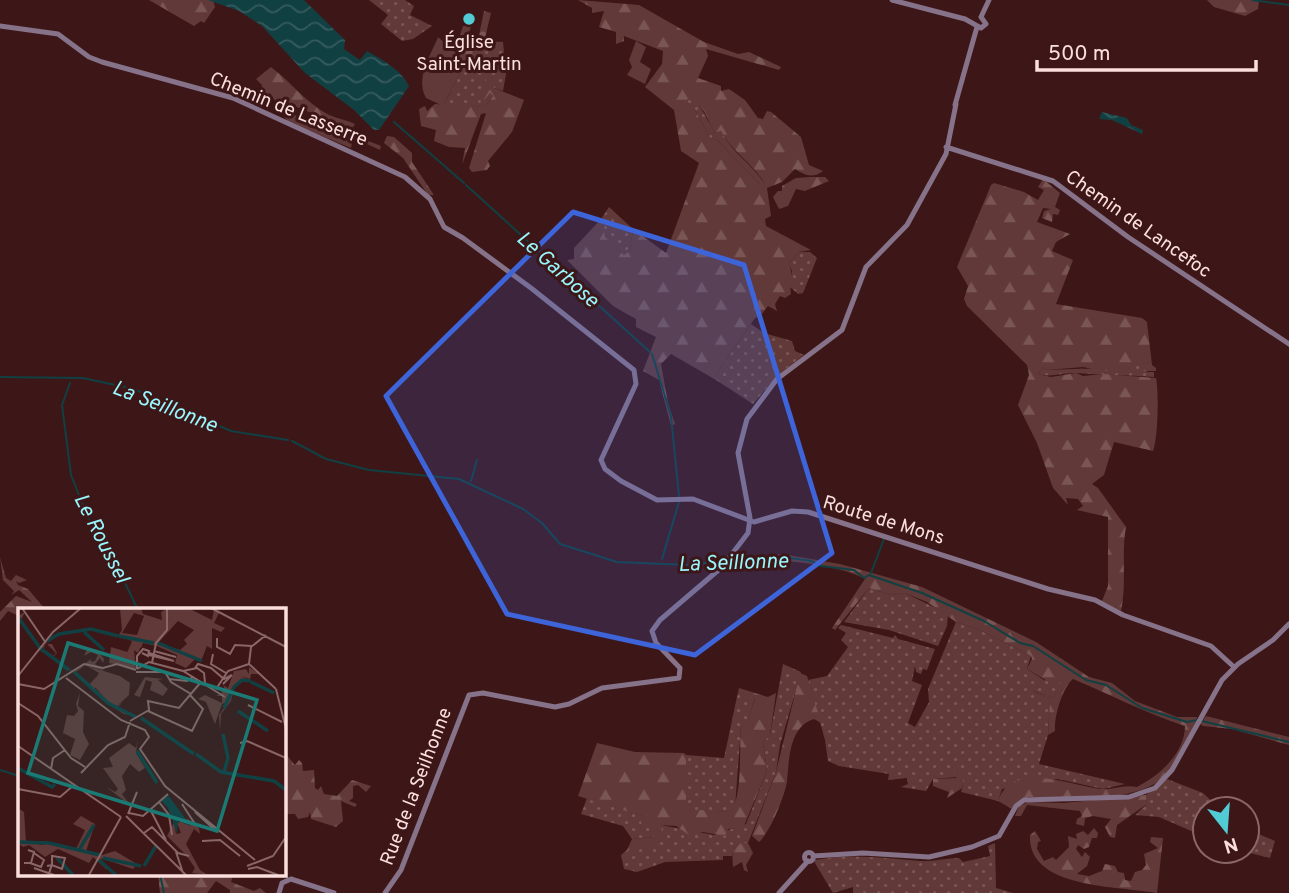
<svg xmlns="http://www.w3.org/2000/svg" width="1289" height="893" viewBox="0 0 1289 893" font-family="Overpass,sans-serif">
<defs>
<pattern id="grass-dots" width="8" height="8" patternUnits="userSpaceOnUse" patternTransform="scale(1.75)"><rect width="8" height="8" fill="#613938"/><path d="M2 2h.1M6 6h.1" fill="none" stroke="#795554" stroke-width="1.8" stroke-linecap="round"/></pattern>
<pattern id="forest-firs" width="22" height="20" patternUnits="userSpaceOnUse" patternTransform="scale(1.75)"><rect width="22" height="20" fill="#613938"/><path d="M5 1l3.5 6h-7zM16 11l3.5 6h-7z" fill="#795554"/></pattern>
<pattern id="cemetery-stones" width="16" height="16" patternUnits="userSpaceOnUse" patternTransform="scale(1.75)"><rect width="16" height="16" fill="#613938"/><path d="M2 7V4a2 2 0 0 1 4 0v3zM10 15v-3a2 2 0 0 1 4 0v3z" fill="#795554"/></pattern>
<pattern id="water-waves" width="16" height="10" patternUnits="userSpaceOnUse" patternTransform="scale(1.75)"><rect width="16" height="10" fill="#114043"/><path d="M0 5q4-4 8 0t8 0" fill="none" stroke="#355b5e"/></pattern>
</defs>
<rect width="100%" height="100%" fill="#3d1617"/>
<path fill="url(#grass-dots)" d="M369,0H405L414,6L410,15L432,26L413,39L402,41L381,24L388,15Z
M481,41L503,42L506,74L503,91L494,88L486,96L490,93L493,96L485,107L443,106L466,62L474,64Z
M686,98L697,101L715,133L721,131C732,153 753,165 765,184H760L717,140L710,138L695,110L687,108Z
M609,207L633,229L630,250L624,255L604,237L601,219Z
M799,252H810L817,258L803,293L798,294L789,286L792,271L789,263Z
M751,324L764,333L792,341L795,351L804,355L778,375L753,404L716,380L717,373Z
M1150,362L1147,372H1154V377C1128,375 1102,375 1076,373C1063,372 1052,378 1038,374L1043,367L1047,370C1085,368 1113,370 1150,362Z
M869,588L891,595L905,593L948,614L947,626L938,646L889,630L844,622Z
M956,622L980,630L1031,656L1027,669L1044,680L1061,682L1054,698L1028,689L1050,699L1048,735L1039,764L1125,784L1103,789L1058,779L1002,789L998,801L961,792L963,785L958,777L933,779L926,791L901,787L908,784L907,778L888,780L889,774L839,766L828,761L825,740L808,680L827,676L848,647L841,640L846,633L838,628L841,625L893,638L895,635L898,639L935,649L927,670L923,669L921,674L916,672L915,666L912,681L922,685L908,723L915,727L929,702L928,689Z
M783,664L801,672L780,745L776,772L748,843H741L732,849V856H723V860L665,862L637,872L624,869L621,855L627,850L649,846L660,833L661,825L714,835L746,824L767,771L763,742L770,735Z
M738,692L755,698L746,726L741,727L735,807L730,812L686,810V755L724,758Z
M1167,779L1203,793L1220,809H1205V837L1159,817L1135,815L1147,804L1146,795Z
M587,798L642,816L658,830L654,837L632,839L623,826L581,814Z
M1247,829L1275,841L1270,858L1242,851H1247Z
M995,843L996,888L1013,893H853V887L833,893L815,863V860C851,853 884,858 920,861C933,862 946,858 959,858L963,862L990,856L988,846Z"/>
<path fill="url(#forest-firs)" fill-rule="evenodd" d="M149,0H213L215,7L204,23L201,21L194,26Z
M578,0L639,5L704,42L738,54L749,52L781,67L779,70L706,49L708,56L698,78L721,86V91L729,89L745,100L758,118L763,119L767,111L771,112L801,137L809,165L823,171C813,179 804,175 795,169L782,182L767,188L771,216L765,219L766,226L811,250L799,252L789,263C794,275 789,284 791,294L785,298L780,296L775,304L777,311L768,306L761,315L755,318L717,373L716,380L671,354L661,364L668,403L675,424L671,426L659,380L643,371L656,337L636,327V319L613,306L567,260L574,259V248L601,219L605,237L624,255L630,250L633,229L666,253L699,163L681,151L674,110L645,87L662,64L663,51L624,36V41L616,44V32L599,27L604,11L592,13V8ZM687,99C706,104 706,119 715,133L721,131C732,152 755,165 765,184H760L717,140L710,138L695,110L687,107Z
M1207,0H1258L1259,1L1258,9L1245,16L1214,7Z
M271,67C290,81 307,104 329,115C338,119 347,120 355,124L353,127C348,132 300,106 287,104L285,107L277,104L270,93L265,97L261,92L262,85L256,79Z
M493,76L494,88L524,100L512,132L488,161L490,166L487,170L472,172L469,168L486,113L481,114L462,165L465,148L449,147L434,141L436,130L421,126L419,109L425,106L427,111L435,104L485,107L493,96L490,93L481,104L480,95L487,77Z
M288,113L304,118L302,120L329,135L333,132V127L381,146L380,150L358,140L352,142L351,148L288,122L283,114Z
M387,136L394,137L412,153V162L434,195H428L403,158L384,143Z
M811,177H825L829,181L805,191L796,189L788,206L779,209L773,197L778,191H782V186L796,178Z
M1043,179L1060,193L1055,207L1060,210L1058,215L1053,214L1052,222L1042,218L1044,211L1051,209L1043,208L1037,222L1070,234L1056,242L1052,251L1073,260L1056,304L1142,318L1147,322L1152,365L1156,368V371H1138L1149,362L1124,370L1102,371L1083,367L1047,370L1043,367L1038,374L1051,377L1076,373L1083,376L1104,374L1156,378C1159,392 1158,439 1153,451L1114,442L1104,475L1092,484L1098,488L1126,527C1121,553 1127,583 1121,611L1102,601L1108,586V517L1077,510L1083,506L1078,499L1066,498L1068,505L1053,488L1037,443L1018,405L1029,375L1027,365L967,306L964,299L968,286L957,267L991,185L994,183L1024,192L1038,200L1044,190L1038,187Z
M782,554L840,564L922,587L1036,642L1089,677L1112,683L1135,701L1177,717H1197L1196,722C1186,741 1178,762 1162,778C1138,802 1064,800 1030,797L1021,799L1012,809L998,801C1012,760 1069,785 1100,789C1114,790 1123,784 1137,787C1160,775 1185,753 1185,726C1146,713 1111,695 1073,679C1062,688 1054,717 1055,731L1048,735L1050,699L1028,689L1054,698L1060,682L1051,683L1027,669L1032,659L1031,656L980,630L956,622L927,602L905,593L891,595L869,588L835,630L832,628L865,579C836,563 764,556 731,563L735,555L747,557Z
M0,557L6,578L11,581L16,575L27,580L19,583L16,581L18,585L28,589L45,609L19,610V616L8,611L0,621V612L16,596L32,602L19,590L11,595L14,591L3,580Z
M800,673L807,676L821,723L814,719C789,726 789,761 787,781C785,796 770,832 759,842L752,836L776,772Z
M739,688L768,697L776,693L770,735L763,742L767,771L743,828L728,829L725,836L703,832L689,835L676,826L661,825L663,839C655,847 639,851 627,850L632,839L653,837L658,830L641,823L642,816L578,796L597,743L635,752L684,753L686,755V809L730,812C743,799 739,747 741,727L746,725L755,699L738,692Z
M1206,716L1289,737V745L1232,729L1203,726L1200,724Z
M284,752L295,765L299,760L302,763L303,771L314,770L315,788L318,790L321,786L324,794L337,796L352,780L371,786L366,792L358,785L353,786V798L349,801L357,804L355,807L341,801L343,821L336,827L311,819L310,812L308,817L298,819L295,814H284Z
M956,768L965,770L962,788L947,798L949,792L933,786V779L957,778L954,774Z
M1146,795L1147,804L1117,825L1115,838L1110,837L1105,827L1111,819L1093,816L1085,818L1084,826L1076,824L1077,819L1082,816L1080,811L1027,805L1021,816H1015L1019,806L1028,802L1063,803Z
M1094,828L1098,833L1097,838H1092L1089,847L1084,849L1078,845L1076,849L1082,857L1085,852L1090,857L1087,866L1077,874L1089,876L1102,871L1105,864L1115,866L1118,872L1124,873L1125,880L1131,881L1135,872L1142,870L1146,865L1144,854L1158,848L1150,842L1151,837L1163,838L1157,893C1117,886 1027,889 1030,835L1035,831L1041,841L1038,842L1037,849L1044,861L1053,857L1056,860L1069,847L1068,836L1077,839L1076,834L1083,831L1088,835Z
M741,843H748L753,853L746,865L748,872L744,870L742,862L733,867L732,849Z
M158,874H229L233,875L231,882L254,891L260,888L266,893H230V890L216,881L207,893H160Z"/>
<path fill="url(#cemetery-stones)" d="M484,11L491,13L484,42H481L474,64L461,59L455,50L463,26H471L468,37L478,40Z"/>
<path fill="#613938" d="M438,37L466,62L443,106L426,98C415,78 430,57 438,37Z
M636,41L646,47L640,62L651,69L645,84L627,75L632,67L629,60Z"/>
<path fill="url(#water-waves)" d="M208,0H304L345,40L344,49L360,60L367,51C383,60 401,70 409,86L379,130H374L354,110L305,73L262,26L239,11Z
M1102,112L1127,118L1131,125L1143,130L1142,134L1112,120L1099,119Z"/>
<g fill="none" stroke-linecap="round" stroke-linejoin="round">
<path stroke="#114043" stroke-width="2" d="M1252,0L1289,5
M394,122L464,183
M466,185L650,352
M652,354L671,416L679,496
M0,377L83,378L134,389L231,431L288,440
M70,383L62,405L71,475L88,518L105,541L138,610
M292,441L326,459L369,470L459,479L523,509L542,523L560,544L617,562L689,565L723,561
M471,481L477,460
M662,559L679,502
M731,559L784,557L811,561L821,566L854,570L864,578L869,575L922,593L984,621L1020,643L1033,646L1086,680L1106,685L1142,708L1187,722L1197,720
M871,573L884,539
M1202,721L1289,742
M0,770L19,776
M160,874L164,893"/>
<path stroke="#867289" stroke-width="5" d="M892,0L965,19L981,28L986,24L981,17
M981,17L989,0
M0,26L58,34L89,57L102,62L233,98L405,177L430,199L444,227L463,238L531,288L634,370L636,384L601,460L605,469L621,481L657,500L693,499L754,522L792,511L808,512L1048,589L1095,600L1123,615L1211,646L1234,667
M955,105L977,27
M946,147L1053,181L1128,237L1289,344
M804.5 857a4.5 4.5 0 1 1 9 0a4.5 4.5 0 1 1-9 0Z
M813,856L863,853L929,857L972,847L999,836L1016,806L1024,800L1129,797L1155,788L1172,770L1222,680L1238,664L1273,640L1289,624
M279,893L282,883L291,879L334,893
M385,893L401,870L469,695L483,693L555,707L569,704L602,688L679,678L680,668L656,643L652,631L660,620L722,567L748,533L750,518L738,453L747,419L777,379L842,330L866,267L907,225L946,154L956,104
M779,893L808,861"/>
</g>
<path fill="#3e64d9" fill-opacity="0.2" stroke="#3e64d9" stroke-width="5" stroke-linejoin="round" d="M573,212L744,265L832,553L695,655L507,614L386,396Z"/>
<circle fill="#51ccd4" stroke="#3d1617" stroke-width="2.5" cx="469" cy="19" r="7"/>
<g text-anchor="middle" stroke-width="6" stroke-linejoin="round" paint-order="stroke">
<g font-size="19" fill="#fbdfde" stroke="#3d1617">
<text x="469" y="48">Église<tspan x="469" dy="22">Saint-Martin</tspan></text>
</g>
<g font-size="19" fill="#fbdfde" stroke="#3d1617">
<text transform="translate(289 108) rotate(22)" y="7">Chemin de Lasserre</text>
<text transform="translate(1139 223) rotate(35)" y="7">Chemin de Lancefoc</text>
<text transform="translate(884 519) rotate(17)" y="7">Route de Mons</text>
<text transform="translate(415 786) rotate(-69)" y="7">Rue de la Seilhonne</text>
</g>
<g font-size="21" font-style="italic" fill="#98f6fd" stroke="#3d1617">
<text transform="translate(558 269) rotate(42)" y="7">Le Garbose</text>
<text transform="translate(165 406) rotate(21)" y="7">La Seillonne</text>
<text transform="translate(102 538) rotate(63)" y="7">Le Roussel</text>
<text transform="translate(733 562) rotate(-2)" y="7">La Seillonne</text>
</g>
</g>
<g transform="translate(18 608)">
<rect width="268" height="268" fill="#3d1617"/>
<path d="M114,36L123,38L120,45L116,42L118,61L91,55L93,39L109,44ZM69,58L102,68L112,75L111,87L99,98L93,96L74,76L81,65Z" fill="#613938"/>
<path d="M102,0H123L125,6L144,12L143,4L150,0H170L194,12L196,2L201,5L196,15L207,20L203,24L194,20V41L189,38L183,53L177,51L168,60L157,55L159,47L139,38L125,35L123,40L114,36L110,42L114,33L100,28L104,22ZM116,5L126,8L119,27L104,25ZM160,13L176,22L166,32L169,36L162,42L140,35ZM7,4L3,12L22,40L28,36L24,42L33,50L38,45L29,36H34L39,45L34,50L56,64L73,51V54L77,53L80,47L73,44L66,48L69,41L83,47L86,51L85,55L82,50L77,56L87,63L67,57L58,64L72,76L78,69L77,81L98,98L105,94L98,100L117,108L106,106L90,96L62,69L23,43L3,14L0,17V8ZM231,59L241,66H233L232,71L223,68L233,73L227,72L216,80L213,93L203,106L202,123L201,107L211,93L204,96L197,116L188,94L180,91L187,87L204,95V88H198L204,85L201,76L205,83L208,84L205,77L210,80L216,63L228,61L231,66ZM127,69L145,71L140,72L150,81L145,88L132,82L134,74L128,72L122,89L116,87ZM62,84L60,98L66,103L65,124L71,136L62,152L52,147L57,131L45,125L49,107L56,108L60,103L58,96ZM120,131L118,145L127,160L121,164L112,156L104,168L108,182L104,186L112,197L88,179L97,184L100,181L85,160L95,159L91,150L111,135L118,140ZM0,200L6,204L8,234L25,237L27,233L58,241L67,222L55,216L63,208L77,216L68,243L84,247L97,243L119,256L115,261L83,250L89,262L75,249L71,255L40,241L27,249L11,237L5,239L0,235ZM170,211L181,220L182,226L176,221L168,236L182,262L190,267L174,265L177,260L168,247L149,228L156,214L158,226L163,225L159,215Z" fill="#613938" fill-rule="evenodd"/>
<path d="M150,187L173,218L160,213L159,226L150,200L143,192Z" fill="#114043"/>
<path fill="none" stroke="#114043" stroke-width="3.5" d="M0,9L22,40L51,62M66,24L86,42M101,28L136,35M29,33L41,26L73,21L100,28M140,35L184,53M56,64L90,95L118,109M233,74L256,85M206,100L216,79L224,72L233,73M220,103L250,123M123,110L176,146M205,126L210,150L206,164M119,143L139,175M178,146L203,164L256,173L268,182M0,160L34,179L37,176M0,234L31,235L82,247M61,242L76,217M39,250L55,267M85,250L123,258M81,252L98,267M126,258L138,238"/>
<path fill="none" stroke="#896667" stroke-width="2" d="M4,0L28,35M193,0L268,39M199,30V39L212,46L217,37L234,38M136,43L158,49M195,46L193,56L208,65M131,47L156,53L131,45M134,55L138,35L149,22V0M231,56L233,39L248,27M231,56L258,81M177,60L180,56L193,60L206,71L214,67L205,76M119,61L131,54L165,63L207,89M119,61V48L125,41L131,43L130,48L124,45M165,63L179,60L186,65L187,75M118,64H147L153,74L173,86M0,68L35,24L63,0M48,70L103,112L127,122L131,129L122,141L147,178L237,252M151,71L169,73L175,69M0,76L26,81L66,56L85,60L99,56L118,62M198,81L210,63L231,56M258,81L268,121M0,95L20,108L53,150L67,159M230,97L264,114M130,103L174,123L185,101L172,87M112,113L131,102L130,93L161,100L183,74M222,135L229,133L268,150M0,138L103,209M33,161L35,150L47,142M63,165L90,137L107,129L112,114M0,181L42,189L56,177M141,194L151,207L154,227M164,196L177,216L197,222L177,204M133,203L148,232M111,205L125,208L150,186M110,206L119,184M108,208L168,267M126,225L134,219L160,245L171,248M184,233L202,232L222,248M158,244L165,265M6,255H13L16,244L10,242M12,255L23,259L26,252L16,245M29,258L34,257L44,261L47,250L34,248V257L32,262V263L31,265M229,258L255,248L268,229M16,260L36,267M230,261L239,259L260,267M71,267L103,209"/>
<path fill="#1b7b74" fill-opacity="0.15" stroke="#1b7b74" stroke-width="3.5" d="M50,35L239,92L199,223L10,165Z"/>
<rect width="268" height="268" fill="none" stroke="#fbdfde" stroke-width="3.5"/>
</g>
<g transform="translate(1226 830) rotate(163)"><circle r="33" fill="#3d1617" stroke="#896667" stroke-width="2"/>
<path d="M0-5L12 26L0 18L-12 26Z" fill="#51ccd4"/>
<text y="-10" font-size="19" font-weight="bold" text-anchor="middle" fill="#fbdfde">N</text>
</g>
<path d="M1037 60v10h219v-10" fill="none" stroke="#fbdfde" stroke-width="3.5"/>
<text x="1048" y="60" font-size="21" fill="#fbdfde" stroke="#3d1617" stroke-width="5" paint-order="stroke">500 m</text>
</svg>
